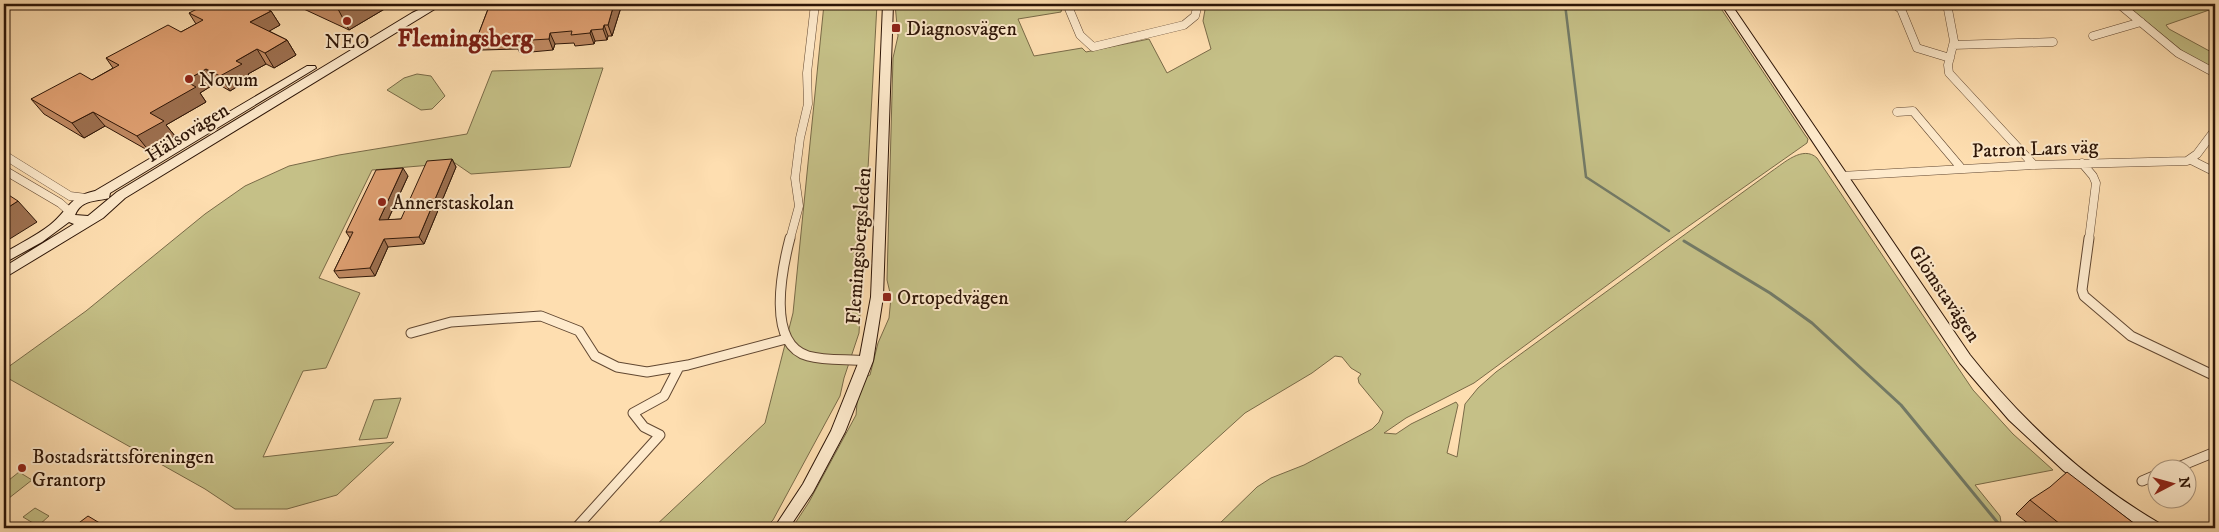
<svg xmlns="http://www.w3.org/2000/svg" width="2219" height="532" viewBox="0 0 2219 532" font-family="'IM FELL DW Pica',serif">
<rect width="100%" height="100%" fill="#fedeb0"/>
<filter id="stains"><feTurbulence type="fractalNoise" baseFrequency=".004" numOctaves="4"/><feColorMatrix values="0 0 0 0 .2 0 0 0 0 .09 0 0 0 0 .02 0 0 0 .5 -.17"/></filter>
<radialGradient id="worn" r=".72"><stop offset=".6" stop-color="#630" stop-opacity="0"/><stop offset="1" stop-color="#630" stop-opacity=".3"/></radialGradient>
<path fill="#c5c087" stroke="#796a47" d="M824,4H877L859,333L844,378L840,396L773,520L765,528H653L765,423L793,313Z
M895,4H1063L1061,12L1018,19L1034,56L1082,48L1086,52L1149,39L1167,73L1211,49L1203,21L1206,4H1718L1805,135L1808,139L1807,143L1666,242L1474,383L1406,418L1384,433L1396,434L1411,424L1456,402L1458,405L1447,453L1457,457L1465,404L1478,388L1496,372L1772,171C1784,163 1803,145 1817,158L1973,390L2013,434L2053,470L1975,485L2000,516L2002,528H1215L1257,487L1271,478L1304,465L1372,429L1379,422L1383,412L1359,383L1358,378L1361,374L1351,368L1342,357L1335,356L1312,373L1245,413L1118,528H792L809,502L856,415L859,380L870,375L878,343L889,318L891,297L887,280L893,58L898,36Z
M2125,4H2215V8L2166,25L2169,29L2215,54V71L2192,59Z
M603,68L570,167L471,174L455,163L372,170L319,278L360,293L326,368L303,371L263,457L394,442L337,495L287,509H235L205,489L4,376V370L86,311L205,214L245,186L289,166L339,155L467,134L492,71Z
M417,74L431,76L445,96L432,109L421,110L387,90L404,78Z
M401,398L387,438L359,440L374,400Z
M19,472L32,480L4,502V484Z
M35,508L49,516L38,526L23,517Z"/>
<g fill="none" stroke-linecap="round" stroke-linejoin="round">
<path stroke="#737a66" stroke-width="2.5" d="M1565,4L1586,177L1669,231"/>
<path stroke="#737a66" stroke-width="3" d="M1684,241L1770,293L1812,323L1901,405L2002,528"/>
<defs>
<path id="street-far1" d="M1067,4L1080,35L1093,47L1184,25L1195,16L1198,4
M1894,4L1901,9L1917,48L1950,58
M1947,4L1954,41L1948,65L1949,73L2034,165
M2119,4L2178,53L2215,73
M2093,36L2141,22
M1953,45L2053,42
M1897,112L1913,111L1962,169
M4,155L70,196L86,198
M2191,160L2215,172
M2082,163L2093,176L2096,183L2089,239
M4,170L60,203L69,211
M1841,176L2034,165L2187,161L2197,154L2215,130
M790,239L799,206L795,178L800,138L808,104L807,73L815,4"/>
<path id="street" d="M790,238C782,269 766,344 808,356C826,361 848,359 866,361
M2089,238L2082,290L2084,296L2131,336L2215,376
M411,333L451,322L541,316L579,331L595,356L617,367L647,372L688,365L786,339
M2171,470L2215,452
M2142,481L2156,475
M576,528L660,435L644,427L633,413L664,396L679,367"/>
<path id="secondary" d="M431,4H443L125,198L103,218L4,278V267L74,224L69,222L42,242L4,263V253C19,244 36,236 50,225C69,210 68,197 95,191L307,66H315L316,68L110,193L109,198C95,202 82,199 75,215L88,216L117,192L412,13Z
M883,4H893L883,297L873,361L845,432L813,492L789,528H774L803,484L831,431L859,361L871,297Z
M1721,4H1731L1970,355C2022,421 2087,481 2159,523L2161,528H2141L2064,471L2009,420L1960,363Z"/>
</defs>
<use href="#street-far1" stroke="#614731" stroke-width="9"/>
<use href="#street" stroke="#614731" stroke-width="11"/>
<use href="#secondary" stroke="#2d1507" stroke-width="2"/>
<use href="#street-far1" stroke="#feeacc" stroke-width="8"/>
<use href="#street" stroke="#feeacc" stroke-width="9"/>
<use href="#secondary" fill="#feeacc" fill-rule="evenodd"/>
</g>
<path fill="#c28b64" stroke="#2d1507" d="M293,4H393L349,30Z
M490,4H622L612,36H608L607,40L595,41L594,44L575,46L574,43L555,44L553,50L520,53L518,49L482,50L477,38Z
M271,11L280,25L269,31L287,40L296,55L274,68L266,64L248,74L251,78L230,91L216,83L200,93L206,102L166,125L175,136L149,151L105,126L84,138L44,114L31,99L92,80L113,68L106,58L181,32L196,24L189,13Z
M452,159L456,167L424,244L388,247L375,276L339,278L334,271L350,238L346,232L408,176L388,220L401,219Z
M2030,500L2140,528H2034L2016,514Z"/>
<path fill="#9e7151" stroke="#2d1507" d="M347,4H393L349,30L338,9Z
M614,4H622L612,36L608,25Z
M271,11L280,25L259,37L250,22Z
M604,25L608,36L607,40L603,29Z
M591,30L595,41L594,44L590,33Z
M550,33L555,44L553,50L549,39Z
M287,40L296,55L274,68L265,53Z
M257,49L266,64L248,74L251,78L230,91L220,76L236,61Z
M206,69L216,83L200,93L206,102L166,125L175,136L149,151L137,136L150,113L185,81Z
M93,112L105,126L84,138L72,123Z
M452,159L456,167L424,244L419,237Z
M403,168L408,176L384,228L379,220Z
M18,201L37,222L8,240L4,236V210Z
M384,239L388,247L375,276L370,268Z
M103,525L107,528H98Z"/>
<path fill="#e2a274" stroke="#2d1507" d="M207,4H257L271,11L250,22L287,40L265,53L257,49L236,61L242,64L220,76L206,69L185,81L196,87L150,113L164,121L137,136L93,112L72,123L31,99L80,73L92,80L119,65L106,58L168,25L181,32L203,20L189,13Z
M326,4H347L338,9Z
M490,4H614L608,25H604L603,29L591,30L590,33L571,35L572,31L550,33L549,39L515,41L516,38H477Z
M452,159L419,237L384,239L370,268L334,271L353,232H346L376,170L403,168L379,220L401,219L427,161Z
M4,192L18,201L4,210Z
M2067,472L2140,528H2065L2030,500L2050,487Z
M88,516L103,525L98,528H72Z"/>
<g fill="#8f2418" stroke="#feeacc" stroke-width="2">
<circle cx="347" cy="21" r="5"/>
<rect x="891" y="23" width="10" height="10" rx="2.5"/>
<circle cx="189" cy="79" r="5"/>
<circle cx="382" cy="202" r="5"/>
<rect x="882" y="292" width="10" height="10" rx="2.5"/>
<circle cx="22" cy="468" r="5"/>
</g>
<g text-anchor="middle" stroke-width="4" stroke-linejoin="round" paint-order="stroke">
<g font-size="20" fill="#2d1507" stroke="#feeacc" text-anchor="start">
<text x="906" y="35">Diagnosvägen</text>
<text x="347" y="48" text-anchor="middle">NEO</text>
<text x="199" y="86">Novum</text>
<text x="392" y="209">Annerstaskolan</text>
<text x="897" y="304">Ortopedvägen</text>
<text x="32" y="463">Bostadsrättsföreningen<tspan x="32" dy="23">Grantorp</tspan></text>
</g>
<g font-size="20" fill="#2d1507" stroke="#feeacc">
<text transform="translate(187 132) rotate(-32)" y="7">Hälsovägen</text>
<text transform="translate(2035 148) rotate(-2)" y="7">Patron Lars väg</text>
<text transform="translate(858 246) rotate(-86)" y="7">Flemingsbergsleden</text>
<text transform="translate(1945 293) rotate(56)" y="7">Glömstavägen</text>
</g>
<g font-size="25" font-weight="bold" fill="#7a1f14" stroke="#feeacc">
<text x="465" y="46">Flemingsberg</text>
</g>
</g>
<rect width="2219" height="532" fill="none" stroke="#fedeb0" stroke-width="20"/>
<rect x="5" y="5" width="2209" height="522" fill="none" stroke="#2d1507" stroke-width="2.5"/>
<rect x="10" y="10" width="2199" height="512" fill="none" stroke="#2d1507"/>
<g transform="translate(2172 484) rotate(84)"><circle r="24" fill="#feeacc" stroke="#aa957d"/>
<path d="M0-4L9 19L0 12L-9 19Z" fill="#8f2418"/>
<text y="-8" font-size="14" font-weight="bold" text-anchor="middle" fill="#2d1507">N</text>
</g>
<rect width="100%" height="100%" filter="url(#stains)"/>
<rect width="100%" height="100%" fill="url(#worn)"/>
</svg>
